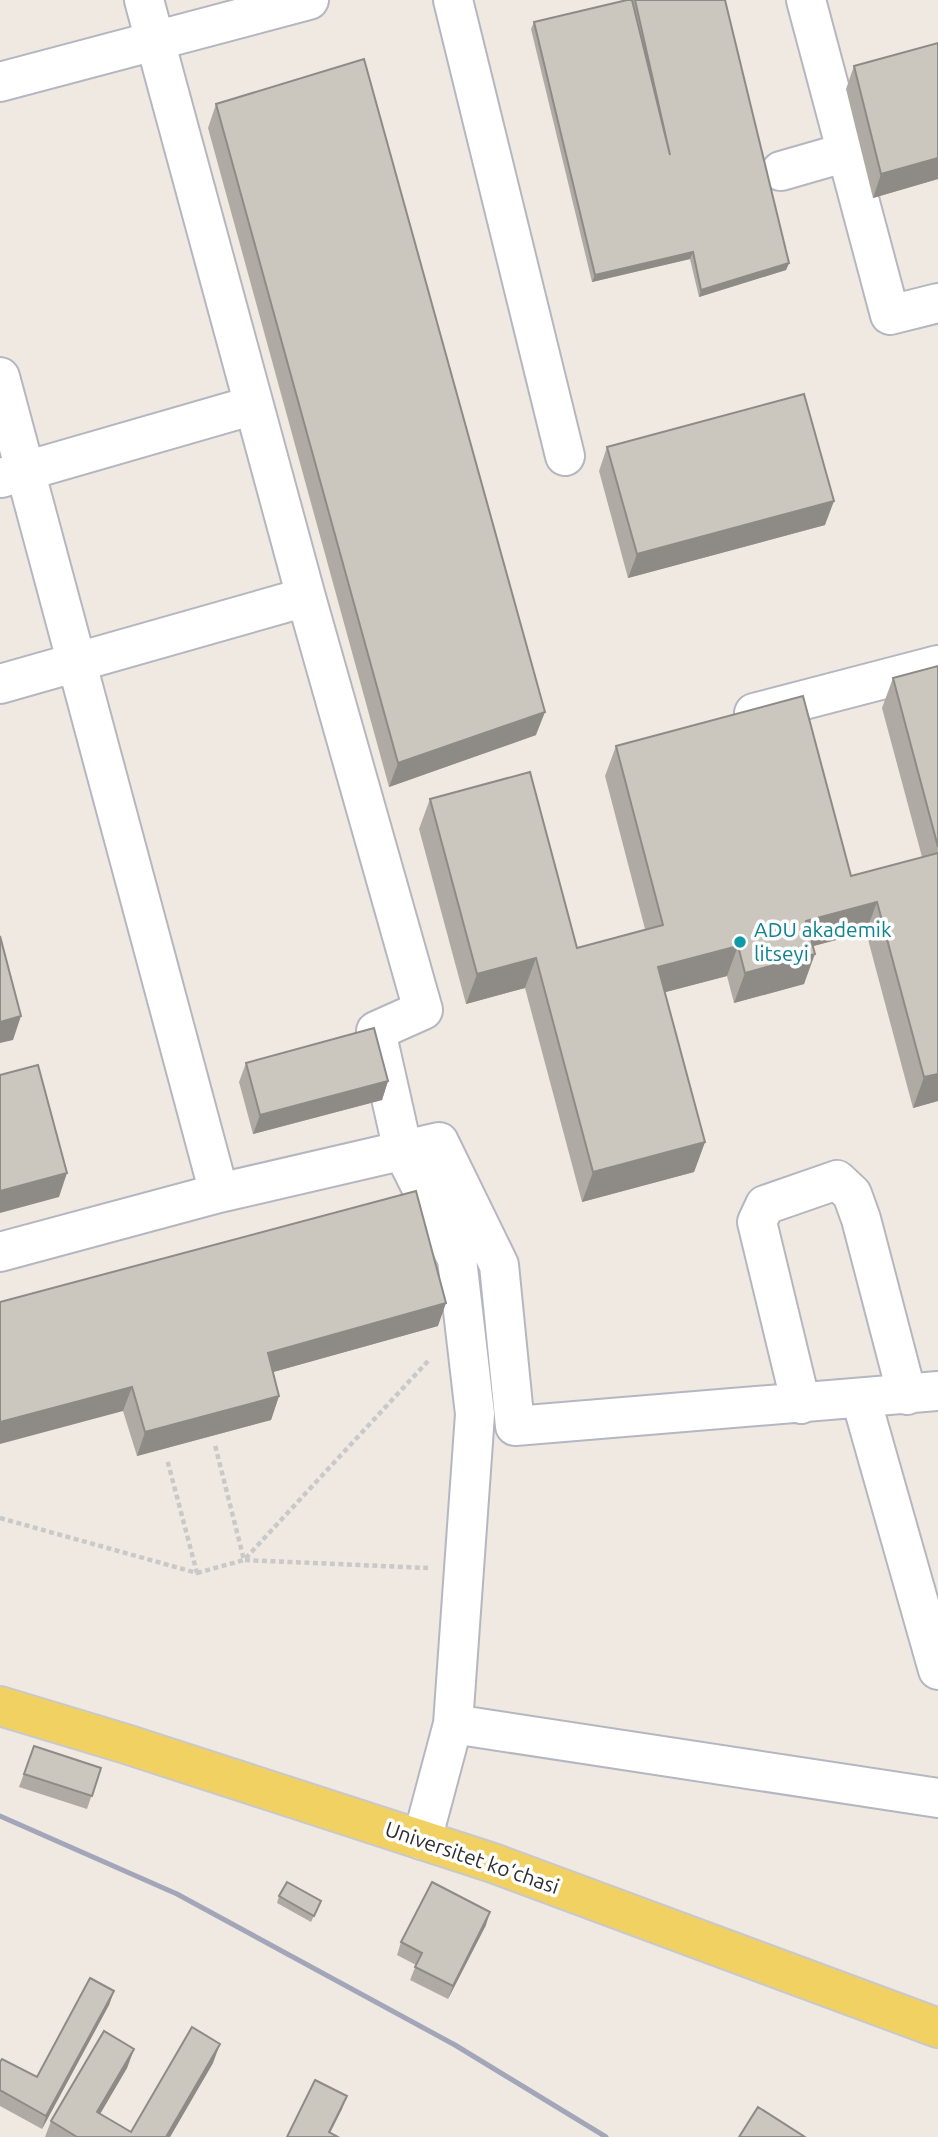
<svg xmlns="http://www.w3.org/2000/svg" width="938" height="2137" viewBox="0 0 938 2137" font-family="Ubuntu,sans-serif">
<rect width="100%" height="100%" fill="#efe9e1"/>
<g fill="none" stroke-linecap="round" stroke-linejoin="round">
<defs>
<path id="minor" d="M144,0L306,597L423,1010L376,1031L403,1151L457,1259L475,1414L453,1724L422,1840
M453,0L565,456
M806,0L890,315L938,303
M0,82L309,0
M781,171L847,152
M0,377L219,1193
M1,478L254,405
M0,684L306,597
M754,713L938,665
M0,1252L219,1193L439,1142L499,1265L515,1426L938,1391
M861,1399L938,1670
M801,1404L757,1222L765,1205L837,1180L852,1194L861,1219L907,1395
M453,1724L938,1798"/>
<path id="major" d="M0,1706L126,1744L493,1863L938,2028"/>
</defs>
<use href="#minor" stroke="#b4b7c1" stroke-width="42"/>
<use href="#major" stroke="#c9c9c9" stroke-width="42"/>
<path stroke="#c9c9c9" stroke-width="4.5" stroke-dasharray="5 3.5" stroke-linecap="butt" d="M428,1361L244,1560L428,1568
M0,1518L197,1573L167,1459
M197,1573L244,1560L215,1445"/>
<use href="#minor" stroke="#fff" stroke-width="38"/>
<use href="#major" stroke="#f2d163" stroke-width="38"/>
<path stroke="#a3a6b8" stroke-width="5" d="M0,1816L177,1894L455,2045L606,2137"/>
</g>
<path fill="#afaba4" d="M627,0H725L789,263L786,270L699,297L690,259L592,282L531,29L534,22Z
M938,43V179L873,198L846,89L854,66Z
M216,104L536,735L389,787L208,128Z
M607,447L825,525L628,578L599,471Z
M938,666V1101L913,1108L866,932L813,946L804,984L734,1003L727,976L665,992L705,1142L694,1172L582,1202L525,988L466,1004L419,829L430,799L577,948L645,929L605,776L616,746L851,876L922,857L882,708L893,678Z
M246,1063L388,1081L382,1100L253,1134L239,1082Z
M0,1302L438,1326L273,1372L279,1396L271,1420L137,1456L123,1411Z
M34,1746L101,1768L87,1809L19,1787Z
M279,1896L321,1901L311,1922L277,1903Z
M486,1925L448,1999L410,1980L416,1965L397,1955L401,1942Z
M114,1991L109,2005L42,2129L0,2106V2062L37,2077Z
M134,2049L127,2068L100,2114L131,2132L213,2063L170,2137H45L51,2121Z"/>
<path fill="#8e8b86" d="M938,158V179L873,198L881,174Z
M693,252L690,259L592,282L595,275Z
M789,263L786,270L699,297L701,290Z
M834,501L825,525L628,578L637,554Z
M545,712L536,735L389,787L398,763Z
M877,902L866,932L795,951L806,921Z
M738,946L727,976L647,997L658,967Z
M815,954L804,984L734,1003L745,973Z
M536,958L525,988L466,1004L477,974Z
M21,1016L13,1040L0,1043V1022Z
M938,1074V1101L913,1108L924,1077Z
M388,1081L382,1100L253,1134L260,1115Z
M705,1142L694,1172L582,1202L593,1172Z
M67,1173L59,1197L0,1213V1191Z
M446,1303L438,1326L259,1376L268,1353Z
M132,1387L123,1411L0,1444V1422Z
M279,1396L271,1420L137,1456L145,1432Z
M490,1912L486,1925L448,1999L453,1986Z
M114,1991L109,2005L42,2129L46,2116Z
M220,2044L213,2063L170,2137H166Z
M134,2049L127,2068L90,2131L97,2112Z
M347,2096L342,2109L328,2137H327Z"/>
<path fill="#cbc7bf" stroke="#8e8b86" stroke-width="2" d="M627,0H632L670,155L635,0H725L789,263L701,290L693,252L595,275L534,22Z
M938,43V158L881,174L854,66Z
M364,59L545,712L398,763L216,104Z
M804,394L834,501L637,554L607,447Z
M938,666V847L893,678Z
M803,696L851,876L938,853V1074L924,1077L877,902L806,921L815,954L745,973L738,946L658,967L705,1142L593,1172L536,958L477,974L430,799L530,772L577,948L663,925L616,746Z
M0,936L21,1016L0,1022Z
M374,1028L388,1081L260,1115L246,1063Z
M38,1065L67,1173L0,1191V1075Z
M416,1191L446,1303L268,1353L279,1396L145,1432L132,1387L0,1422V1302Z
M34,1746L101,1768L92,1796L24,1774Z
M287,1882L321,1901L314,1916L279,1896Z
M432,1882L490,1912L453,1986L415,1967L422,1953L401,1942Z
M90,1978L114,1991L46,2116L0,2090V2062L2,2059L37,2077Z
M192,2027L220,2044L166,2137H77L51,2121L104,2031L134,2049L97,2112L131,2132Z
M315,2080L347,2096L329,2132L338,2137H287Z
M758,2107L805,2137H739Z"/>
<circle fill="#0f9aa8" stroke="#fff" stroke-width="2.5" cx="740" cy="942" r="7"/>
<g text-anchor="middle" stroke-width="7" stroke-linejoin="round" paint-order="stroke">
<g font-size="21" fill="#0d838f" stroke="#fff" text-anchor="start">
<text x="754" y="937">ADU akademik<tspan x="754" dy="24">litseyi</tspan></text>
</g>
<g font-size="21" fill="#2e2e2e" stroke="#fff">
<text transform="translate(472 1858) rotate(19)" y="7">Universitet kо‘chasi</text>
</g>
</g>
</svg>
